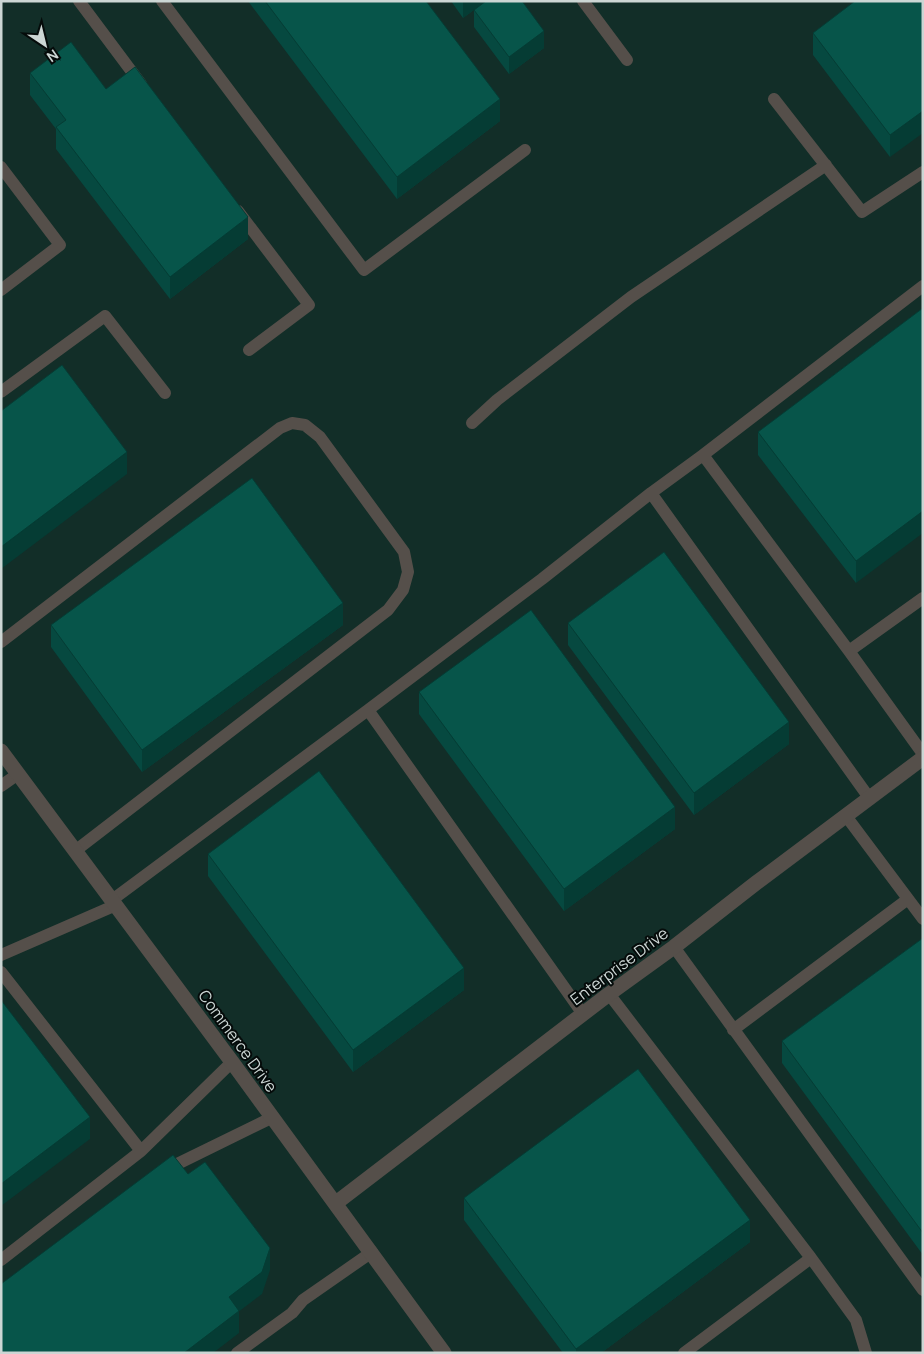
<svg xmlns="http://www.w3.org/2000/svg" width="924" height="1354" viewBox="0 0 924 1354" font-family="Manrope,sans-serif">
<rect width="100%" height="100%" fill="#122420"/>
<path fill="#122e28" d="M1,1H923V1353H1Z"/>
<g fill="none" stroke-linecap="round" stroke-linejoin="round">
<path stroke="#554f4a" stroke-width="12" d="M79,1L141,84
M162,1L364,270L525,150
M583,1L627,60
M774,99L862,212L923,172
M1,167L60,245L1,290
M238,211L309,305L249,350
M923,286L703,455L849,651L923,754
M1,392L105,316L165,393
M472,423L497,400L631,297L826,165
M651,493L703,455
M1,642L280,428L292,423L305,425L320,437L404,552L408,572L403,590L388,610L75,851
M849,651L923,598
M368,710L542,579L651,493L870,799
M1,786L18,774
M846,816L923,919
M112,900L368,710L583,1014
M674,947L923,1290
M1,955L116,905
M1,972L141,1151
M609,994L811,1258L684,1353
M733,1030L908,899
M165,1170L273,1117
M811,1258L856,1320L866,1353
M1,1260L141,1151L232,1062
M237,1353L292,1313L303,1300L372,1252"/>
<path stroke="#554f4a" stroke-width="15" d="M1,751L232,1062L444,1353
M336,1203L609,994L674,947L756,883L923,758"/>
</g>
<path fill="#064940" d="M248,1H426L500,121L397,199Z
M451,1H486L463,18Z
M923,1L890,157L813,55V33Z
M474,10L544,48L509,74L474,27Z
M30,73L106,89L248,239L170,299L56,149V129L30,95Z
M923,308L856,583L758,455V432Z
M568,623L789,744L694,815L568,645Z
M51,625H343L142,772L51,647Z
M419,692L675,829L564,911L419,714Z
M208,854L464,990L353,1072L208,876Z
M923,938V1255L782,1063V1041Z
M464,1198L750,1242L601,1353H563L464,1220Z"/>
<path fill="#053c34" d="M463,1H486L463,18Z
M544,31V48L509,74V57Z
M500,99V121L397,199V177Z
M923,111V133L890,157V135Z
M248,217V239L170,299V277Z
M127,452V474L1,569V547Z
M923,511V533L856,583V561Z
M343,603V625L142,772V750Z
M789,722V744L694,815V793Z
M675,807V829L564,911V889Z
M464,968V990L353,1072V1050Z
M90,1117V1139L1,1206V1184Z
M750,1220V1242L601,1353H576V1349Z
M270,1248V1270L262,1294L229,1319V1297Z
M239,1311V1333L213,1353H184Z"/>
<path fill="#07554a" stroke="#053c34" d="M265,1H426L500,99L397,177Z
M486,1H522L544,31L509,57L474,10Z
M855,1H923V111L890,135L813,33Z
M71,42L106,89L135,67L248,217L170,277L56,127L66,120L30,73Z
M923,308V511L856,561L758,432Z
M62,365L127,452L1,547V411Z
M252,478L343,603L142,750L51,625Z
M664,552L789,722L694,793L568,623Z
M531,610L675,807L564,889L419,692Z
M319,771L464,968L353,1050L208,854Z
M923,938V1233L782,1041Z
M1,1000L90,1117L1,1184Z
M638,1069L750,1220L576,1349L464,1198Z
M173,1155L188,1174L205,1162L270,1248L262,1272L229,1297L239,1311L184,1353H1V1284Z"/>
<g text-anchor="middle" stroke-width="4" stroke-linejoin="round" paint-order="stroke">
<g font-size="16" fill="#ccd6d4" stroke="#050b0a">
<text transform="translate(619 966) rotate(-37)" y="6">Enterprise Drive</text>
<text transform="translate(238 1041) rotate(54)" y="6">Commerce Drive</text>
</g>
</g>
<rect width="924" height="1354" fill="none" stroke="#ccd6d4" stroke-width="5"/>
<g transform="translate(45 45) rotate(145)" stroke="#050b0a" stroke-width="4" paint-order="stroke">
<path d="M0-4L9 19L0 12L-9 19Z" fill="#ccd6d4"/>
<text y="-8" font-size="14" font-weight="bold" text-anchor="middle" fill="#ccd6d4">N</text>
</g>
</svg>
